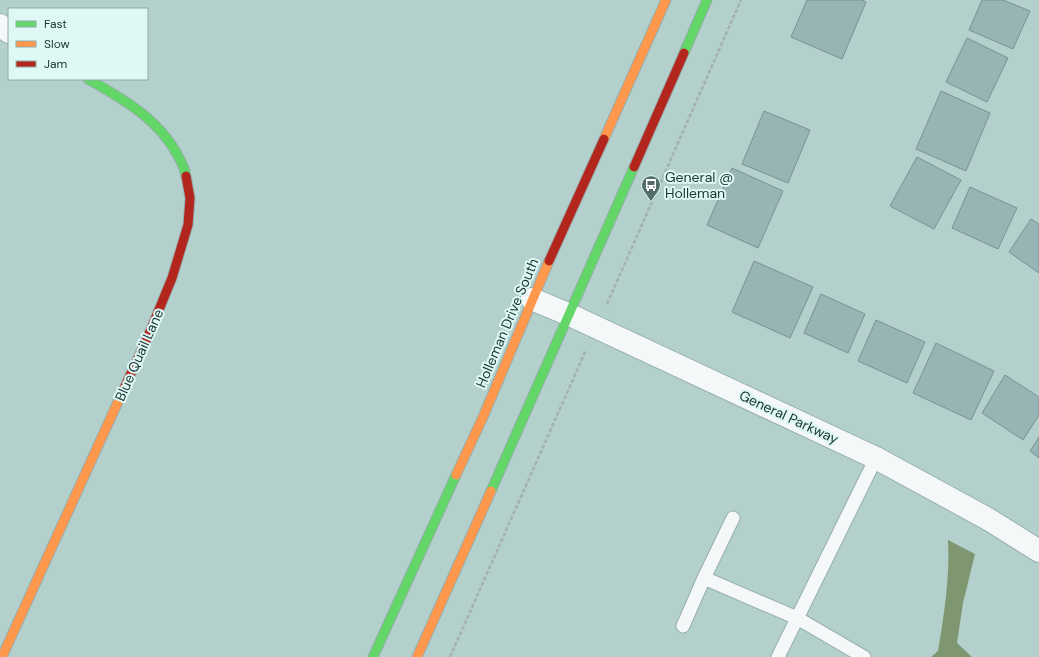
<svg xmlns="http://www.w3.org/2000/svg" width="1039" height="657" viewBox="0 0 1039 657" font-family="'DM Sans',sans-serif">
<rect width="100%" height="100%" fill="#b4d0cd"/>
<path fill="#7e9771" d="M948,540L975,554L963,603L957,643L972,657H931L938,651C944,614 950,578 948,540Z"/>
<path fill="#98b5b6" stroke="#7b9192" d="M807,0H862L866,2L842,59L791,37Z
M982,0H1003L1030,11L1013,49L969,30Z
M967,38L1008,58L987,102L946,82Z
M941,91L990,113L966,171L916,149Z
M764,111L810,130L788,183L742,164Z
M917,157L961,180L934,229L890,206Z
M732,168L783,191L758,248L707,225Z
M970,187L1017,208L998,249L952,228Z
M1031,219L1039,224V273L1009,252Z
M754,261L813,287L790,338L732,312Z
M821,294L865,314L848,353L804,333Z
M876,320L925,342L907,383L858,361Z
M936,343L994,371L971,420L913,393Z
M1005,375L1039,397V415L1023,440L982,413Z
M1039,437V458L1030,451Z"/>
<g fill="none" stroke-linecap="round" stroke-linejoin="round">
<defs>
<path id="lane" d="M733,518L704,578L797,618L864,657
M683,626L704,578
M778,657L876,458"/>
<path id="street" d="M0,25L9,32
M532,299L570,315L876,458L988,519L1039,551"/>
<path id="fast" d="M684,53L707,0
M88,79C123,99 159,119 178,156C182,163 185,169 186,176
M491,491L634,167
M373,657L456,475"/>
<path id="slow" d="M604,139L666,0
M456,475L483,417L549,261
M2,657L122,393
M417,657L491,491"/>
<path id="jam" d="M634,167L684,53
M549,261L604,139
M122,393L149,334L172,278L188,225L190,198L186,176"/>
</defs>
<use href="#lane" stroke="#97aeac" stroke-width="15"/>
<use href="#street" stroke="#97aeac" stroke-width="24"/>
<use href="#fast" stroke="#97aeac" stroke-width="11"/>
<use href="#slow" stroke="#97aeac" stroke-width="11"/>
<use href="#jam" stroke="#97aeac" stroke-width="11"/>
<path stroke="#a5b1af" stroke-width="2.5" stroke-dasharray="4 2" stroke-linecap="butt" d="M607,304L741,0
M450,657L586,350"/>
<use href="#lane" stroke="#f4f8f8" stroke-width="13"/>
<use href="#street" stroke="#f4f8f8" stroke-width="22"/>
<use href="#fast" stroke="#63d668" stroke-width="9"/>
<use href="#slow" stroke="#ff974d" stroke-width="9"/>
<use href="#jam" stroke="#b3261e" stroke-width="9"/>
</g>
<defs>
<symbol id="bus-pin" viewBox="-11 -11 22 30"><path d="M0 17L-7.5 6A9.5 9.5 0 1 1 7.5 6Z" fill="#546d6a" stroke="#ddf8f5"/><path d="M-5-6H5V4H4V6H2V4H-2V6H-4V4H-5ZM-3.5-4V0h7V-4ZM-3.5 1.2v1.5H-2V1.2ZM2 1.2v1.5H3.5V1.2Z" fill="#fff"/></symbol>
</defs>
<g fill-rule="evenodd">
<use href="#bus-pin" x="640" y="174" width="22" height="30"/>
</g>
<g text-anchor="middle" stroke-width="4" stroke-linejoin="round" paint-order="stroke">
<g font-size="14" fill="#213735" stroke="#ddf8f5" text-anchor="start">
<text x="665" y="182">General @<tspan x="665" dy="16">Holleman</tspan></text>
</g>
<g font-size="14" fill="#213735" stroke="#ddf8f5">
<text transform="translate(507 323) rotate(-67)" y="5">Holleman Drive South</text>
<text transform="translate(139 355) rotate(-66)" y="5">Blue Quail Lane</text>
<text transform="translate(789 417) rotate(25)" y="5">General Parkway</text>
</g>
</g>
<rect x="8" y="8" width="140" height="72" fill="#ddf8f5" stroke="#92aba8"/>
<rect x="16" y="21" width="20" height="6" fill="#63d668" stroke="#92aba8"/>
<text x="44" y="28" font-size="12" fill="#213735">Fast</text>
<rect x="16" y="41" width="20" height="6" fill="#ff974d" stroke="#92aba8"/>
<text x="44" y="48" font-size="12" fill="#213735">Slow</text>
<rect x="16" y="61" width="20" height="6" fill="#b3261e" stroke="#92aba8"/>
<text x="44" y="68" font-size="12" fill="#213735">Jam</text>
</svg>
